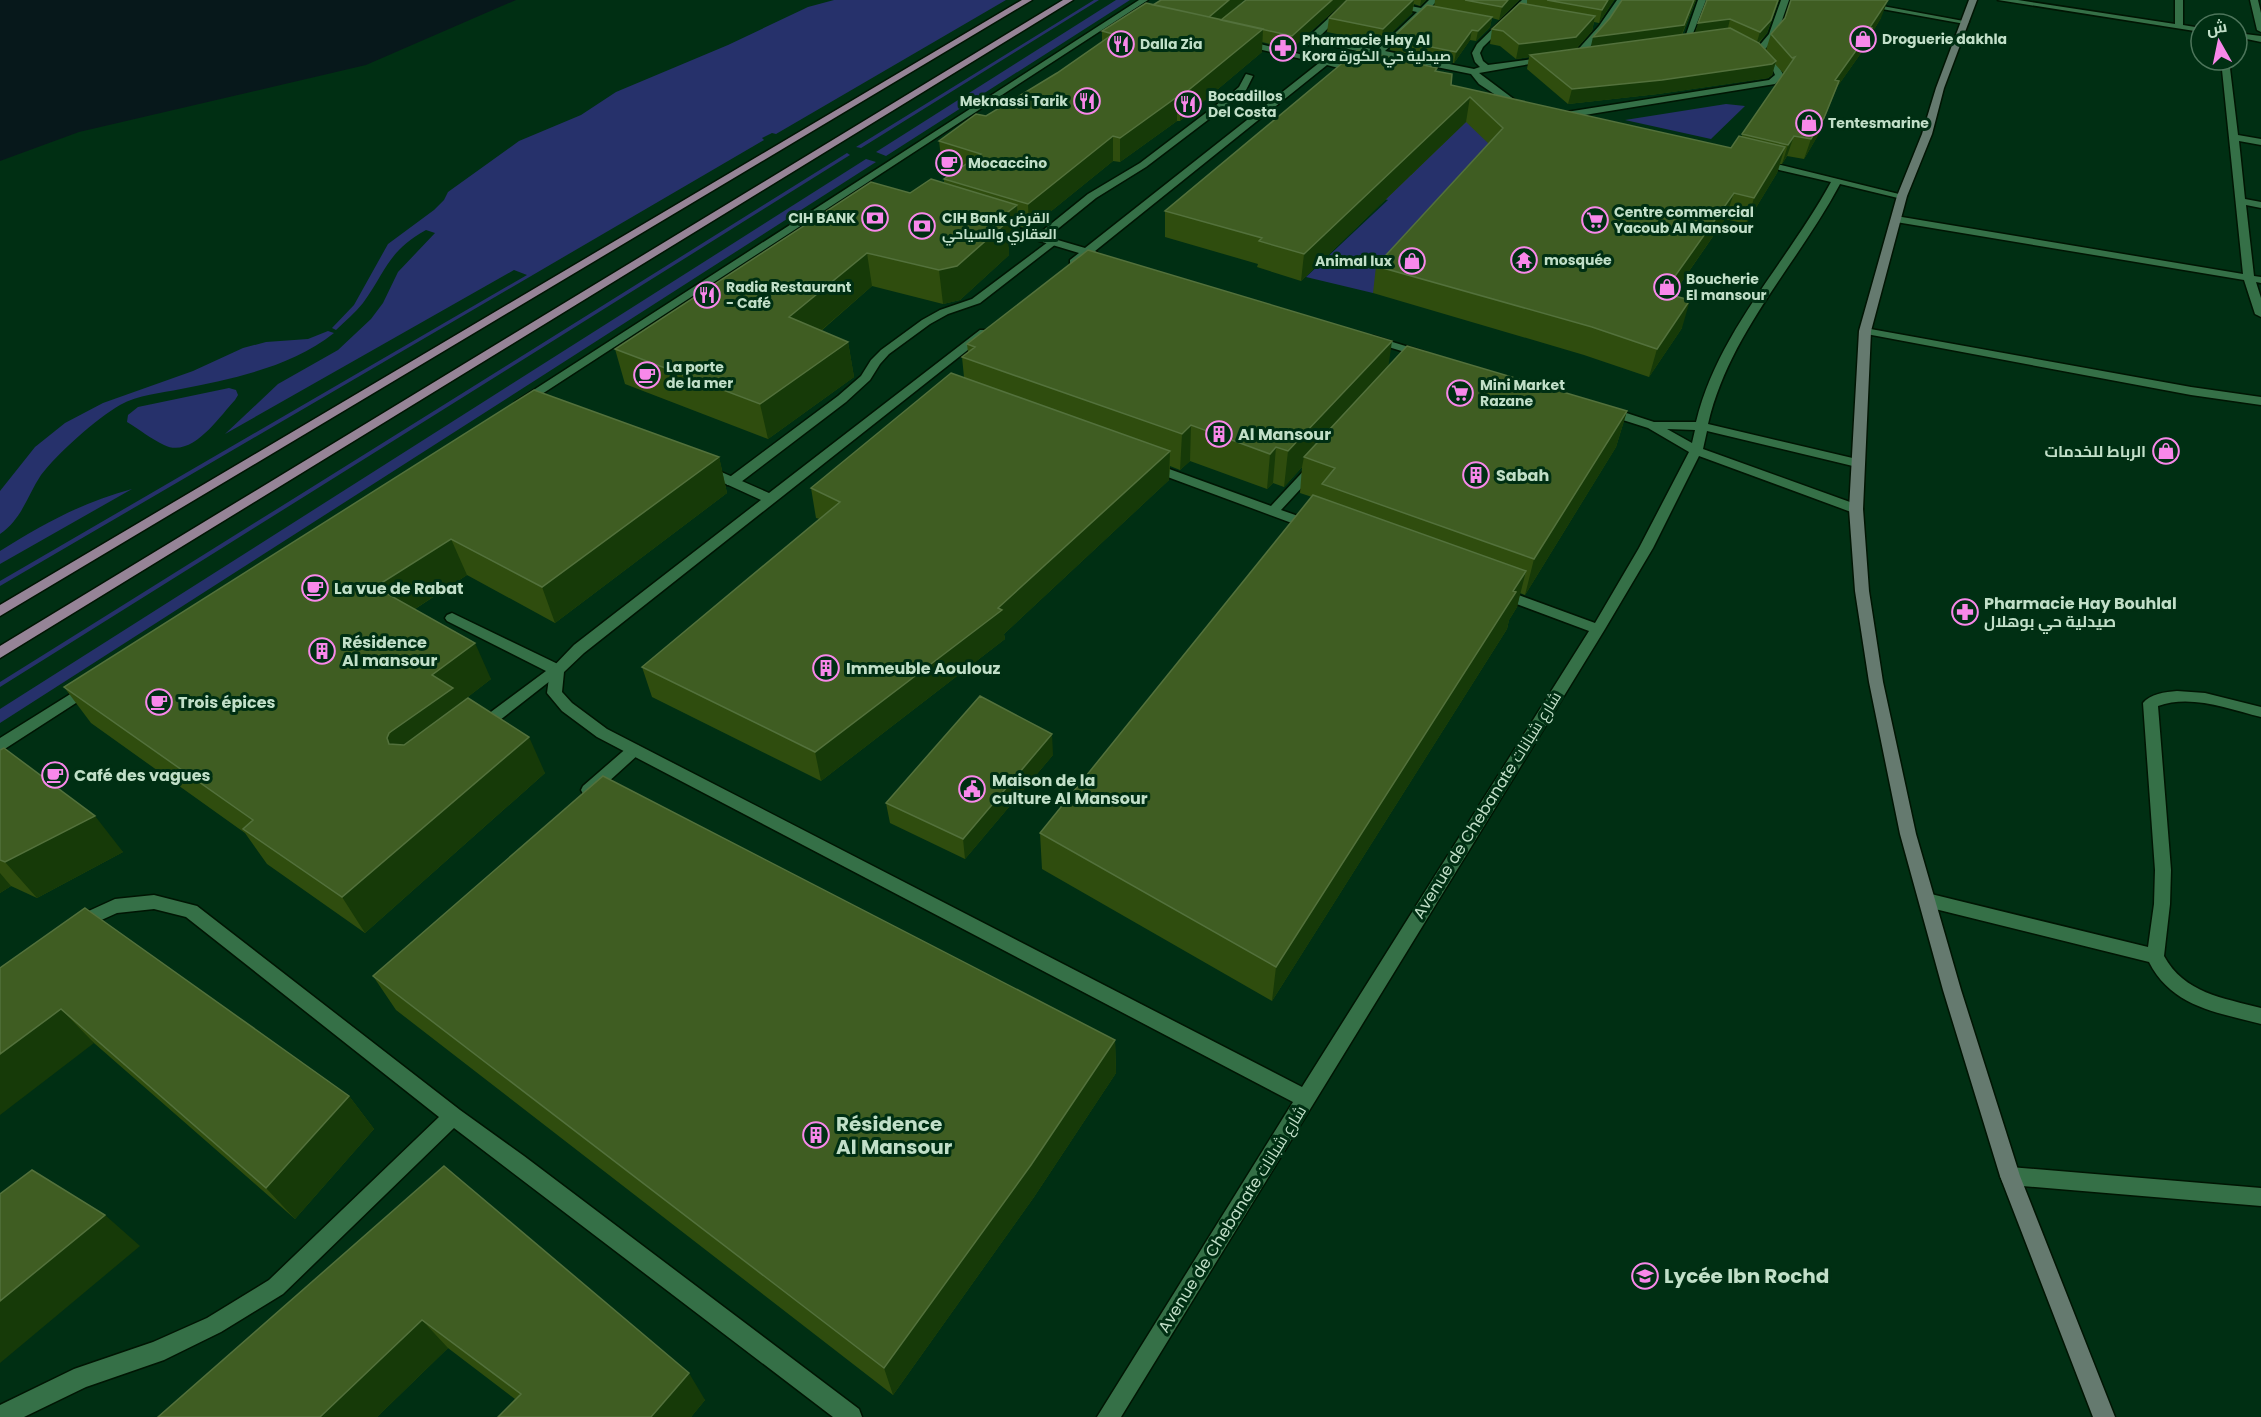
<svg xmlns="http://www.w3.org/2000/svg" width="2261" height="1417" font-family="Poppins,Cairo,sans-serif">
<style>
.green{fill:#26316b}
.water{fill:#07181b}
.lines{fill:none;stroke-linecap:round;stroke-linejoin:round}
.lane-casing{stroke:#001503;stroke-width:3}
.street-casing{stroke:#001503;stroke-width:3}
.secondary-casing{stroke:#001503;stroke-width:3}
.primary-casing{stroke:#001503;stroke-width:3}
.lane{fill:#357047;fill-rule:evenodd}
.street{fill:#357047;fill-rule:evenodd}
.secondary{fill:#657a6f;fill-rule:evenodd}
.primary{fill:#968497;fill-rule:evenodd}
.wall{fill:#2f4d0e}
.shaded-wall{fill:#163a08}
.building{fill:#3f5d22;stroke:#53713c;stroke-width:1.5}
.labels{text-anchor:middle;dominant-baseline:central;stroke-width:6;stroke-linejoin:round;paint-order:stroke}
.far-poi-label{font-size:14px;font-weight:bold;fill:#c1dfc8;stroke:#002f13;text-anchor:start}
.poi-label{font-size:16px;font-weight:bold;fill:#c1dfc8;stroke:#002f13;text-anchor:start}
.street-label{font-size:16px;fill:#c1dfc8;stroke:#002f13}
.near-poi-label{font-size:20px;font-weight:bold;fill:#c1dfc8;stroke:#002f13;text-anchor:start}
</style>
<rect width="100%" height="100%" fill="#002f13"/>
<path class="green" d="M834 0H1006L776 134 772 133 762 138 764 140 0 586V581L527 275 514 270 225 434 278 384 338 350 371 319 383 303 398 272 435 233 426 230C387 252 387 270 363 303 355 313 345 321 336 330L332 328 354 305 388 244 434 210 444 200 448 192 519 141 581 115 616 92 728 45 808 7Z
M1094 0H1099L861 148 856 147Z
M1116 0H1130L886 156 876 152Z
M1726 104 1745 106 1711 139 1625 120Z
M1466 114 1527 126 1373 293 1306 277 1388 200 1333 187 1336 154 1411 175Z
M847 153 850 155 0 687V682Z
M866 159 876 162 0 723V709Z
M328 331 334 333C291 367 235 378 181 389 161 393 138 395 120 405 97 418 57 454 41 475 27 496 22 519 0 534V491L35 447 65 423 103 403 193 371 243 348 266 342 308 339Z
M229 388 236 390 238 395 235 400C219 417 192 459 164 445 151 439 139 429 127 422L128 415 138 407Z
M132 489 0 564V551C43 524 83 502 132 489Z"/>
<path class="water" d="M0 0H516L366 65 79 132 0 161Z"/>
<g class="lines">
<g class="lane-casing">
<path id="lane" d="M1246 74 1253 76 1246 90 1238 97 1146 167 1096 198 1044 240H1036V236L1088 194 1140 163 1232 93 1239 87Z
M1052 239 1057 242 1056 244 980 303 948 314 930 324 889 354 880 364 870 380 846 402 737 485H727L726 482 727 479 838 396 861 376 871 360 881 350 922 320 940 310 972 299Z
M452 613 562 666 564 670 486 731H476L473 727 476 723 546 671 447 621 445 618 447 615Z
M634 744 639 746 642 750 639 754 595 794H583L581 790 583 786 629 746Z"/>
</g>
<g class="street-casing">
<path id="street" d="M1139 0H1148L525 405H517L515 402Z
M1348 0H1357L1318 38 1377 50 1417 12 1361 0H1378L1421 8 1429 0H1438L1429 9 1445 12V16L1425 13 1385 51 1474 69 1480 67 1475 62 1472 53 1477 44 1522 0H1531L1483 47 1480 53 1483 61 1488 65 1548 57 1552 60 1479 73 1523 106 1525 108 1520 111 1479 84 1471 74 1313 42 1310 45H1304V41Z
M1617 0H1625L1605 30 1580 58H1574V54L1599 26Z
M1698 0H1706L1690 41 1683 43Z
M1781 0H1789L1777 35 1762 53 1778 65 1784 76 1775 84 1560 119 1555 116 1560 113 1769 80 1775 75 1772 68 1753 53 1769 34Z
M1832 0H1850L1969 22 1965 24Z
M1998 0H2018L2175 24V0H2183V25L2201 28V32Z
M2250 0H2258L2261 13V32L2257 30Z
M2237 33 2261 36V42L2237 37Z
M1244 40 1362 70 1358 73 1327 65 1095 251 1099 254 1098 256H1088L1078 264H1070V260L1079 253 996 228 995 226 1000 223 1085 248 1319 63 1241 45V41Z
M2221 60H2229L2238 135 2261 139V145L2239 141 2245 199 2261 202V208L2246 205 2254 276 2261 277V283L2256 282 2261 298V317L2255 314 2244 280 1896 222 1891 219 1896 216 2243 274Z
M1761 160 1907 196 1902 199 1840 184C1797 265 1729 333 1708 424L1861 460 1863 463 1857 467 1707 431 1703 449 1861 506 1863 509 1861 512H1851L1699 456 1653 548 1605 629 1121 1417H1097L1293 1102 597 737 562 711 547 693 550 670 574 645 761 500 702 473 700 470 702 467H710L769 493 980 330H988V334L584 653 564 672 562 692 572 703 607 729 1302 1087 1589 631 1495 596 1493 593 1500 588 1505 590 1595 623 1639 548 1689 452 1648 428 1604 414 1602 411 1608 407 1654 422H1696C1718 331 1787 263 1831 182L1758 165V161ZM1667 429 1695 430 1692 443Z
M1865 328 2191 387 2261 397V405L2191 395 1861 333V329Z
M1373 336 1425 352 1427 354 1421 357 1369 341 1367 339Z
M1150 462 1271 506 1310 464H1318L1320 467 1318 470 1281 510 1318 523 1320 526 1313 530 1308 529 1146 469 1144 466Z
M88 683 93 684 95 688 93 692 0 752V738Z
M2177 691 2205 693 2261 707V717C2228 709 2191 694 2158 706L2171 870 2170 904 2164 956C2184 993 2223 998 2261 1008V1024C2216 1012 2172 1007 2149 962L1927 907 1921 905 1919 900 1921 895 1927 893 2148 947 2154 904 2155 870 2143 703C2150 694 2165 692 2177 691Z
M154 895 197 906 460 1110 524 1156 859 1409 862 1417H833L454 1128 283 1294 221 1332 164 1360 86 1387 24 1417H0V1405L74 1369 153 1342 207 1318 269 1280 439 1117 186 917 154 909 117 913 77 931 71 929 68 924 71 919 115 899Z
M2010 1167 2261 1188V1206L2010 1185 2003 1183 2000 1176 2003 1169Z"/>
</g>
<g class="secondary-casing">
<path id="secondary" d="M1969 0H1977L1944 88 1932 134 1907 196 1871 331 1863 509 1869 591 1883 682 1916 834 1961 990 2020 1176 2115 1417H2093L2000 1176 1943 990 1900 834 1869 682 1855 591 1849 509 1859 331 1897 196 1922 134 1936 88Z"/>
</g>
<g class="primary-casing">
<path id="primary" d="M1022 0H1032L0 616V605Z
M1063 0H1073L0 658V646Z"/>
</g>
<use href="#lane" class="lane"/>
<use href="#street" class="street"/>
<use href="#secondary" class="secondary"/>
<use href="#primary" class="primary"/>
</g>
<path class="wall" d="M1244 0 1221 20 1246 0H1346L1291 49 1262 42V52L1180 121H1177L1120 162 1113 161 1029 229 1018 226 1019 238 1009 246V255L960 300 943 304 872 286 821 331 848 342 854 377 768 439 625 384 615 349 910 193 944 183V179L957 170 942 165 939 141 986 116 1057 73 1102 42V31L1153 5Z
M1347 0H1426L1420 6 1414 4 1412 13 1381 43 1327 32 1329 18Z
M1435 0H1519L1499 20 1492 18 1490 27 1476 41 1470 40 1454 63 1390 50 1391 39 1434 7Z
M1527 0H1614L1599 23 1594 22 1592 31 1576 49 1591 47 1622 0H1696L1682 35 1695 33 1707 0H1779L1767 33 1759 43 1766 50 1771 34 1881 18 1870 36 1866 46 1837 87 1817 137 1804 159 1787 156 1782 164H1780L1777 173 1746 224 1725 219 1672 296 1682 328 1649 377 1584 355 1373 293 1376 266 1489 144 1466 122 1301 281 1257 267 1258 264 1165 237V211L1437 71 1451 85 1731 148 1742 137V134L1784 74 1775 64 1772 75 1768 78 1658 94 1568 104 1527 69 1529 57 1516 59 1500 46 1490 44 1492 29 1527 4Z
M967 344 1388 366 1627 411 1616 447 1525 595 1520 593 1517 607 1509 620 1507 629 1272 1001 1042 869 1040 833 1312 497 1300 493 1302 467 1284 487 1273 483 1267 489 1190 461 1180 470 1170 466 1169 480 1004 634 1005 639 821 781 652 697 642 667 820 519 816 518 811 488 964 377 962 357 968 352Z
M534 390 719 457 727 493 555 623 467 575 415 609 491 679 460 703 545 773 365 933 267 864 245 833 91 723 64 687Z
M0 750 123 852 37 898 11 886 0 893Z
M1053 755 965 859 890 823 886 803Z
M0 968 349 1096 374 1129 295 1219 94 1043Z
M373 976 1115 1040 1116 1073 1034 1197 893 1395 396 1010Z
M444 1166 705 1400 691 1417H498L515 1399 448 1348 377 1417H158Z"/>
<path class="shaded-wall" d="M1229 0H1244L1207 31 1208 18Z
M1332 0H1346L1291 49 1292 36Z
M1413 0H1414L1412 13 1381 43 1383 29Z
M1421 0H1426L1420 6Z
M1508 0H1519L1499 20 1502 7Z
M1608 0H1614L1599 23 1602 10Z
M1694 0H1696L1680 38 1590 50 1593 37Z
M1778 0 1767 33 1756 45 1760 32Z
M1888 0 1881 18 1870 36 1866 46 1837 87 1817 137 1804 159 1811 139 1835 80Z
M1595 16 1592 31 1573 52 1530 55 1529 57 1516 59 1519 44Z
M1492 17 1490 27 1476 41 1478 31Z
M1730 19 1727 32 1694 36 1698 23Z
M1263 29 1262 52 1180 121V97Z
M1472 30 1470 40 1454 63 1456 52Z
M1776 61 1772 75 1768 78 1658 94 1568 104 1572 89Z
M1177 97V121L1120 162V138Z
M1470 97 1466 122 1301 281 1304 254Z
M1113 136V161L1029 229 1028 204Z
M1794 136 1787 156 1782 164 1788 145Z
M1785 147 1777 173 1746 224 1754 198Z
M1734 193 1725 219 1655 320 1663 293Z
M1017 205 1019 238 1009 246V255L960 300 943 304 939 270Z
M867 253 872 286 796 352 789 317Z
M1690 300 1682 328 1649 377 1657 349Z
M1392 341 1387 376 1304 457 1302 467 1284 487 1288 451Z
M848 342 854 377 768 439 760 404Z
M1627 411 1616 447 1525 595 1534 559Z
M1191 425 1190 461 1180 470 1182 434Z
M1276 447 1273 483 1267 489 1270 454Z
M1170 451 1169 480 1004 634 1005 639 821 781 815 752 998 608Z
M719 457 727 493 555 623 542 587Z
M451 539 467 575 393 623 375 587Z
M1526 571 1517 607 1509 620 1507 629 1272 1001 1276 967Z
M475 643 491 679 460 703 409 769 389 744 387 738 432 675Z
M1052 734 1053 755 965 859 963 839Z
M529 737 545 773 365 933 342 897Z
M95 816 123 852 37 898 5 862Z
M0 873 11 886 0 893Z
M61 1009 94 1043 0 1115V1054Z
M1115 1040 1116 1073 1034 1197 893 1395 884 1368Z
M349 1096 374 1129 295 1219 266 1188Z
M105 1215 140 1246 0 1363V1301Z
M422 1320 448 1348 377 1417H320Z
M689 1373 705 1400 691 1417H651Z"/>
<path class="building" d="M1161 0H1229L1209 17 1153 5Z
M1246 0H1332L1292 36 1221 20Z
M1347 0H1413L1383 29 1329 18Z
M1465 0H1508L1502 7Z
M1547 0H1608L1602 10Z
M1622 0H1694L1684 25 1593 37 1610 18Z
M1707 0H1778L1771 20 1760 32 1730 19 1698 23Z
M1791 0H1888L1870 27 1872 28 1835 80 1839 81 1824 118 1811 139 1794 136 1788 145 1742 134 1795 57 1792 58 1771 34 1785 18Z
M1146 3 1263 29 1180 97H1177L1120 138 1113 136 1028 204 944 179 981 154 939 141 976 114 986 116 1057 73 1113 34 1102 31Z
M1520 3 1595 16 1576 37 1519 44 1503 31 1492 29Z
M1427 5 1492 17 1478 31 1472 30 1456 52 1391 39Z
M1730 28 1759 43 1776 61 1772 64 1759 66 1662 80 1572 89 1530 55Z
M1358 50 1437 68 1435 71 1452 74 1451 85 1731 148 1739 136 1785 147 1754 198 1734 193 1663 293 1690 300 1657 349 1592 327 1376 266 1503 128 1470 97 1304 254 1259 241 1262 238 1165 211Z
M931 179 1017 205 999 219 1007 222 957 266 939 270 867 253 789 317 848 342 760 404 615 349 871 182 910 193Z
M1088 250 1392 341 1288 451 1276 447 1270 454 1191 425 1182 434 962 357 975 347 967 344Z
M1407 346 1627 411 1534 559 1322 484 1335 468 1304 457Z
M951 373 1170 451 998 608 1002 610 815 752 642 667 840 502 811 488Z
M534 390 719 457 542 587 451 539 375 587 475 643 432 675 453 688 389 733 387 738 389 744 404 745 468 698 529 737 342 897 243 829 253 820 64 687Z
M1313 495 1526 571 1513 591 1516 592 1276 967 1040 833Z
M980 696 1052 734 963 839 886 803Z
M4 748 95 816 5 862 0 860V750Z
M603 776 1115 1040 1031 1165 884 1368 373 976Z
M85 908 349 1096 266 1188 61 1009 0 1054V968Z
M444 1166 689 1373 651 1417H498L521 1394 422 1320 320 1417H158Z
M32 1170 105 1215 0 1301V1194Z"/>
<defs>
<g id="shop-ring" transform="scale(1.35)"><circle r="9.5" fill="#002f13" stroke="#f888ea" stroke-width="1.5"/><path d="M-5-2.5h2.3a2.7 3.5 0 0 1 5.4 0H5L5.5 6h-11ZM-1.5-2.5h3a1.5 2.3 0 0 0-3 0Z" fill="#f888ea"/></g>
<g id="restaurant-ring" transform="scale(1.35)"><circle r="9.5" fill="#002f13" stroke="#f888ea" stroke-width="1.5"/><path d="M-5-6h1v4h1v-4h1v4h1v-4h1v5L-1.5 .5V6h-2V.5L-5-1ZM5-6V6H3V1.5H1.5Q1.5-4 5-6Z" fill="#f888ea"/></g>
<g id="pharmacy-ring" transform="scale(1.35)"><circle r="9.5" fill="#002f13" stroke="#f888ea" stroke-width="1.5"/><path d="M-2-6h4v4h4v4h-4v4h-4v-4h-4v-4h4Z" fill="#f888ea"/></g>
<g id="cafe-ring" transform="scale(1.35)"><circle r="9.5" fill="#002f13" stroke="#f888ea" stroke-width="1.5"/><path d="M-5.5-4.5H6V0H3Q3 3.5 0 3.5H-2.5Q-5.5 3.5-5.5 0ZM3-3.2v2h1.7v-2ZM-6 4.5H4V6H-6Z" fill="#f888ea"/></g>
<g id="bank-ring" transform="scale(1.35)"><circle r="9.5" fill="#002f13" stroke="#f888ea" stroke-width="1.5"/><path d="M-6-4H6V4H-6ZM0-2.3a2.3 2.3 0 1 0 0 4.6a2.3 2.3 0 1 0 0-4.6Z" fill="#f888ea"/></g>
<g id="supermarket-ring" transform="scale(1.35)"><circle r="9.5" fill="#002f13" stroke="#f888ea" stroke-width="1.5"/><path d="M-6-5.5h2.5l.6 2H6L4.5 2H-2.5L-4.4-4H-6ZM-1.5 3.2a1.3 1.3 0 1 0 .1 0ZM3 3.2a1.3 1.3 0 1 0 .1 0Z" fill="#f888ea"/></g>
<g id="temple-ring" transform="scale(1.35)"><circle r="9.5" fill="#002f13" stroke="#f888ea" stroke-width="1.5"/><path d="M0-6L5-2H3V0L6.5 2.5H4V6H1.5V3h-3V6H-4V2.5H-6.5L-3 0V-2H-5Z" fill="#f888ea"/></g>
<g id="building-ring" transform="scale(1.35)"><circle r="9.5" fill="#002f13" stroke="#f888ea" stroke-width="1.5"/><path d="M-4-6H4V6H1V3H-1V6H-4ZM-2.5-4.3h1.7v1.8h-1.7ZM.8-4.3h1.7v1.8H.8ZM-2.5-1h1.7V.8h-1.7ZM.8-1h1.7V.8H.8Z" fill="#f888ea"/></g>
<g id="civic-ring" transform="scale(1.35)"><circle r="9.5" fill="#002f13" stroke="#f888ea" stroke-width="1.5"/><path d="M-.6-6.5H3V-4.5H.6V-3L4-1V1h2V6H-6V1h2V-1L-.6-3ZM-1.2 2.5V6h2.4V2.5Z" fill="#f888ea"/></g>
<g id="school-ring" transform="scale(1.35)"><circle r="9.5" fill="#002f13" stroke="#f888ea" stroke-width="1.5"/><path d="M0-5L7-2L0 1L-7-2ZM-4 1L0 2.5L4 1V4Q0 6-4 4Z" fill="#f888ea"/></g>
</defs>
<g fill-rule="evenodd">
<use href="#shop-ring" x="1863" y="39"/>
<use href="#restaurant-ring" x="1121" y="44"/>
<use href="#pharmacy-ring" x="1283" y="48"/>
<use href="#restaurant-ring" x="1087" y="101"/>
<use href="#restaurant-ring" x="1188" y="104"/>
<use href="#shop-ring" x="1809" y="123"/>
<use href="#cafe-ring" x="949" y="163"/>
<use href="#bank-ring" x="875" y="218"/>
<use href="#supermarket-ring" x="1595" y="220"/>
<use href="#bank-ring" x="922" y="226"/>
<use href="#temple-ring" x="1524" y="260"/>
<use href="#shop-ring" x="1412" y="261"/>
<use href="#shop-ring" x="1667" y="287"/>
<use href="#restaurant-ring" x="707" y="295"/>
<use href="#cafe-ring" x="647" y="375"/>
<use href="#supermarket-ring" x="1460" y="393"/>
<use href="#building-ring" x="1219" y="434"/>
<use href="#shop-ring" x="2166" y="451"/>
<use href="#building-ring" x="1476" y="475"/>
<use href="#cafe-ring" x="315" y="588"/>
<use href="#pharmacy-ring" x="1965" y="612"/>
<use href="#building-ring" x="322" y="651"/>
<use href="#building-ring" x="826" y="668"/>
<use href="#cafe-ring" x="159" y="702"/>
<use href="#cafe-ring" x="55" y="775"/>
<use href="#civic-ring" x="972" y="789"/>
<use href="#building-ring" x="816" y="1135"/>
<use href="#school-ring" x="1645" y="1276"/>
</g>
<g class="labels">
<g class="far-poi-label">
<text x="1882" y="39">Droguerie dakhla</text>
<text x="1302" y="40">Pharmacie Hay Al<tspan x="1302" dy="16">Kora صيدلية حي الكورة</tspan></text>
<text x="1140" y="44">Dalla Zia</text>
<text x="1208" y="96">Bocadillos<tspan x="1208" dy="16">Del Costa</tspan></text>
<text x="1068" y="101" text-anchor="end">Meknassi Tarik</text>
<text x="1828" y="123">Tentesmarine</text>
<text x="968" y="163">Mocaccino</text>
<text x="1614" y="212">Centre commercial<tspan x="1614" dy="16">Yacoub Al Mansour</tspan></text>
<text x="856" y="218" text-anchor="end">CIH BANK</text>
<text x="942" y="218">CIH Bank القرض<tspan x="942" dy="16">العقاري والسياحي</tspan></text>
<text x="1544" y="260">mosquée</text>
<text x="1392" y="261" text-anchor="end">Animal lux</text>
<text x="1686" y="279">Boucherie<tspan x="1686" dy="16">El mansour</tspan></text>
<text x="726" y="287">Radia Restaurant<tspan x="726" dy="16">- Café</tspan></text>
<text x="666" y="367">La porte<tspan x="666" dy="16">de la mer</tspan></text>
<text x="1480" y="385">Mini Market<tspan x="1480" dy="16">Razane</tspan></text>
</g>
<g class="poi-label">
<text x="1238" y="434">Al Mansour</text>
<text x="2146" y="451" text-anchor="end">الرباط للخدمات</text>
<text x="1496" y="475">Sabah</text>
<text x="334" y="588">La vue de Rabat</text>
<text x="1984" y="603">Pharmacie Hay Bouhlal<tspan x="1984" dy="18">صيدلية حي بوهلال</tspan></text>
<text x="342" y="642">Résidence<tspan x="342" dy="18">Al mansour</tspan></text>
<text x="846" y="668">Immeuble Aoulouz</text>
<text x="178" y="702">Trois épices</text>
<text x="74" y="775">Café des vagues</text>
<text x="992" y="780">Maison de la<tspan x="992" dy="18">culture Al Mansour</tspan></text>
</g>
<g class="street-label">
<text transform="translate(1487 805) rotate(-58)">Avenue de Chebanate شارع شبانات</text>
<text transform="translate(1232 1219) rotate(-58)">Avenue de Chebanate شارع شبانات</text>
</g>
<g class="near-poi-label">
<text x="836" y="1124">Résidence<tspan x="836" dy="23">Al Mansour</tspan></text>
<text x="1664" y="1276">Lycée Ibn Rochd</text>
</g>
</g>
<g transform="translate(2219 42) rotate(351)"><circle r="28" fill="#002f13" stroke="#4d755b" stroke-width="1.5"/>
<path d="M0-4.5L10 22L0 15L-10 22Z" fill="#f888ea"/>
<text y="-9" font-size="16" font-weight="bold" text-anchor="middle" fill="#c1dfc8">ش</text>
</g>
</svg>
